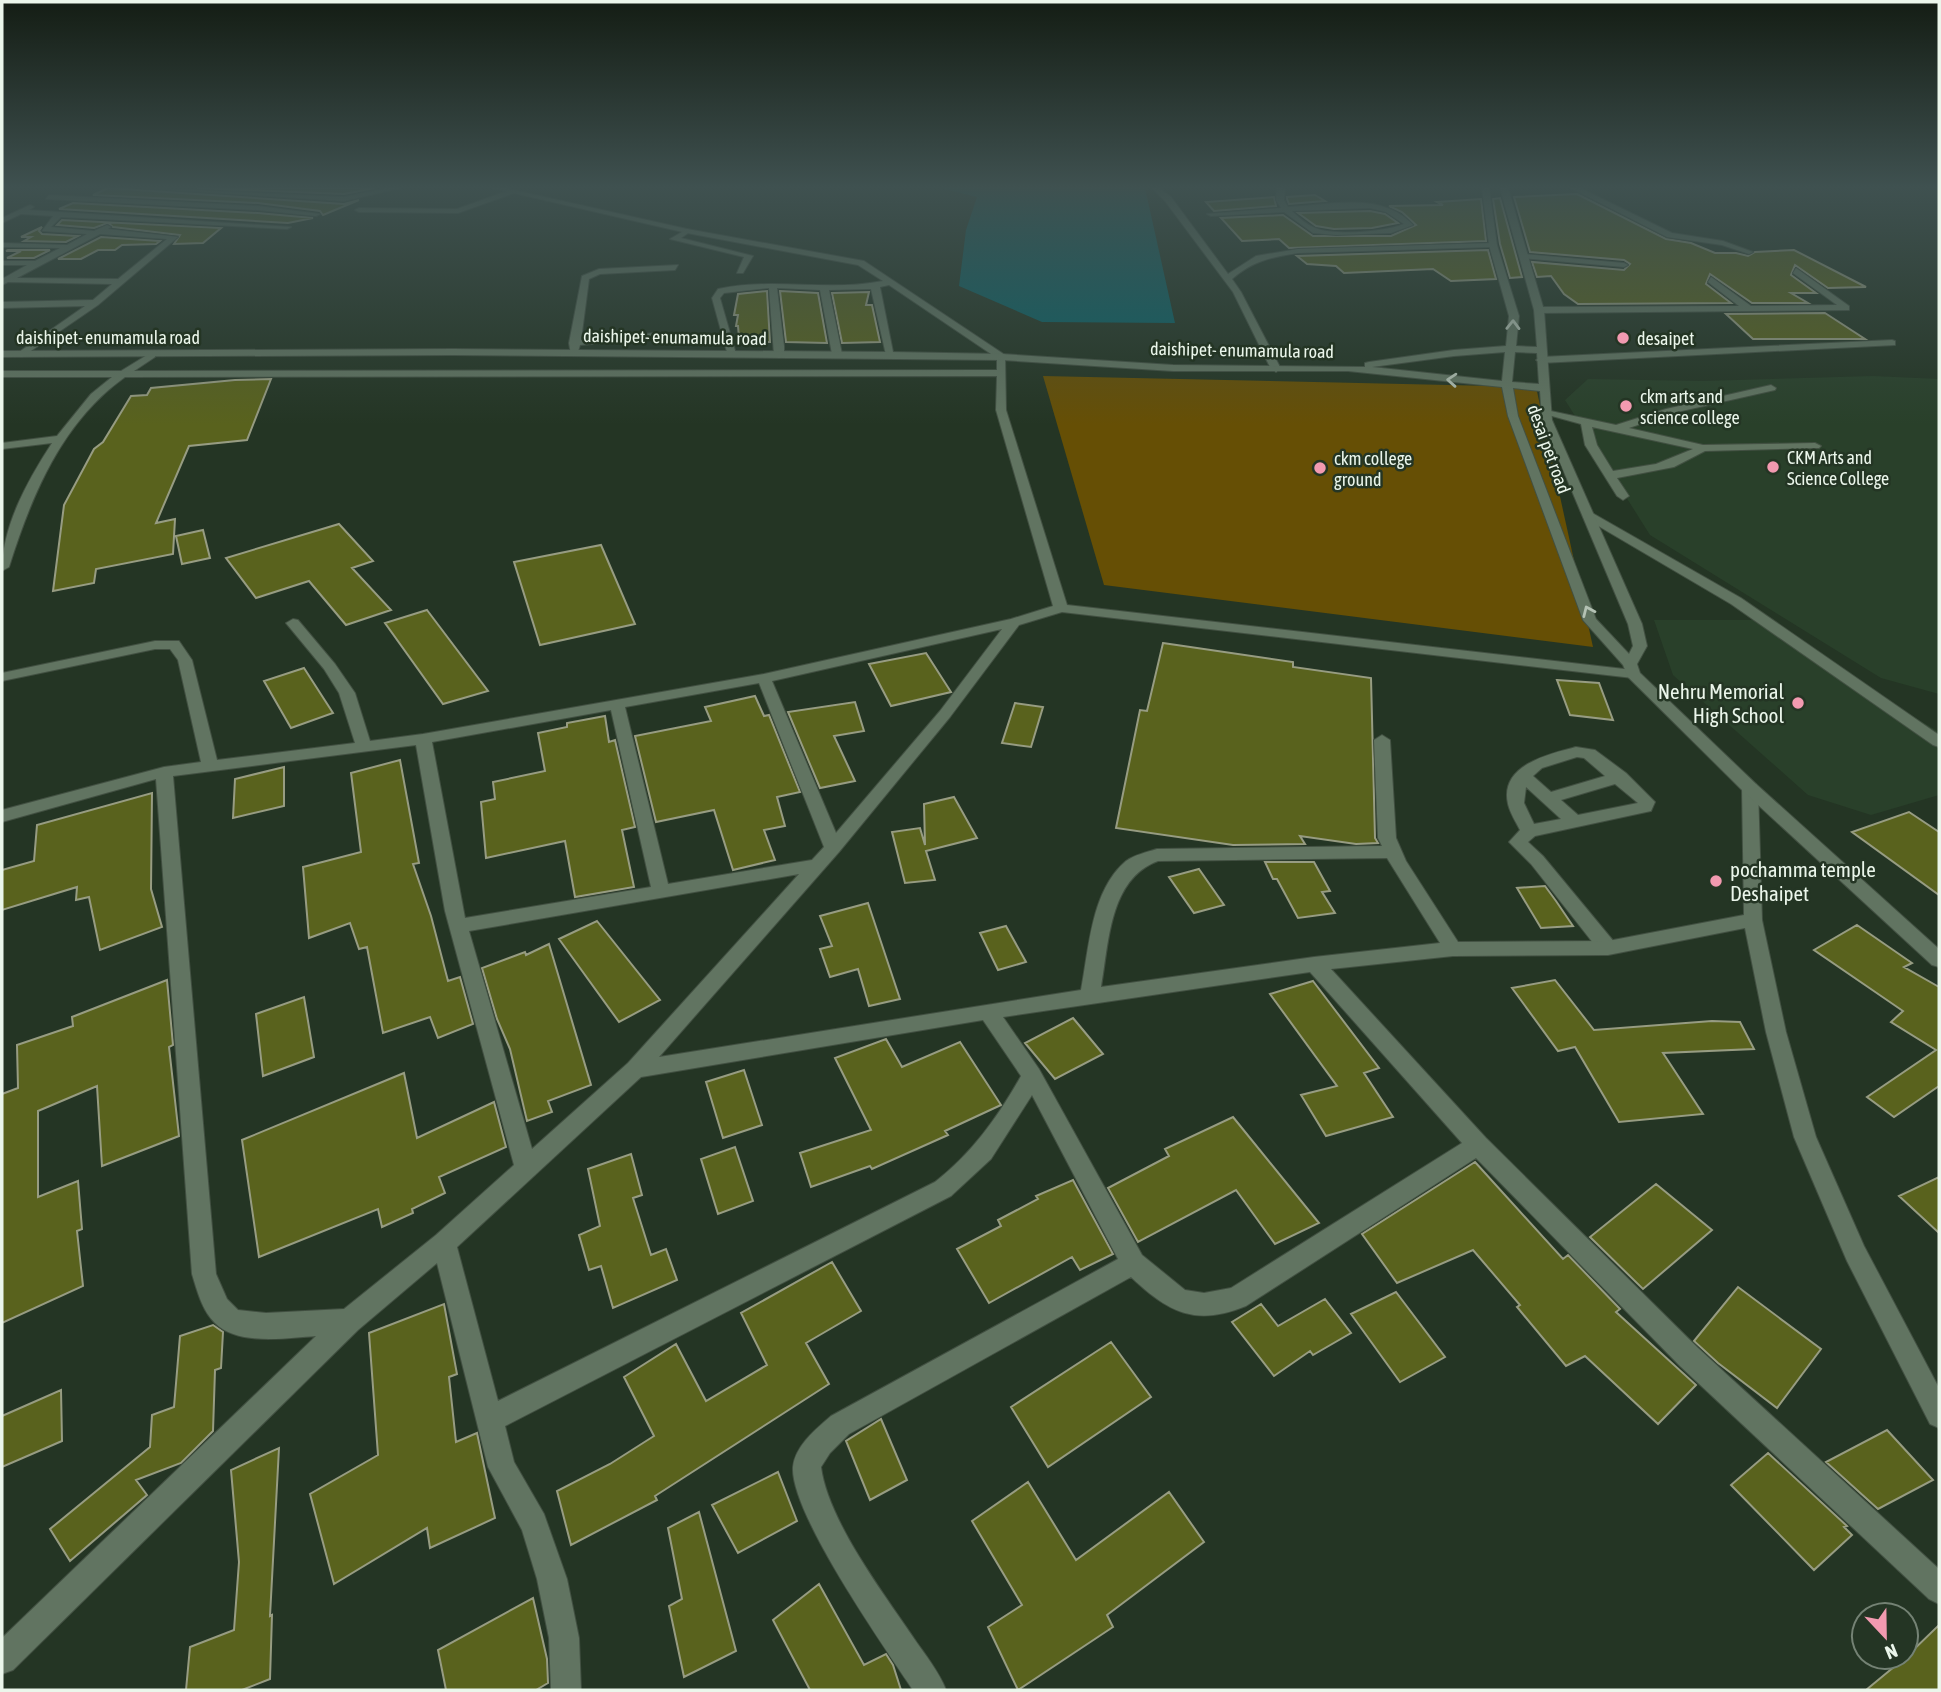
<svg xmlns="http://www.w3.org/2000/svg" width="1941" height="1692" font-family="'Asap Condensed',sans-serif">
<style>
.built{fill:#29402a}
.green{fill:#664f05}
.water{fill:#096166}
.building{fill:#59621d;stroke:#979c82;stroke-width:2}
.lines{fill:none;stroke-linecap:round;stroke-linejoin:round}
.service-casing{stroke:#425042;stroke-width:2}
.minor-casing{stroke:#425042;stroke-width:2}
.tertiary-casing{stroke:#425042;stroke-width:2}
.service{fill:#617461;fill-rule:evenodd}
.minor{fill:#617461;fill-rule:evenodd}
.tertiary{fill:#617461;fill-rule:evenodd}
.oneway{stroke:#b4c2b4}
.poi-dot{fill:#f29ab0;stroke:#243524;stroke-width:2.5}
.labels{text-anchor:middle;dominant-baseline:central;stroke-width:5;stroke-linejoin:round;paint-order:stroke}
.far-street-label{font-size:18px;fill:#ebf6eb;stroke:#243524}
.far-poi-label{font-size:18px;fill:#ebf6eb;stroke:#243524;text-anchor:start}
.poi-label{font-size:21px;fill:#ebf6eb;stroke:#243524;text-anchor:end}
</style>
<rect width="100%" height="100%" fill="#243524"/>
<path class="built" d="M1873 376 1939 379V694L1881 678 1650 535 1565 400 1588 379 1702 381Z
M1654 620H1754L1939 732V795L1871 815 1808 795 1673 675Z"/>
<path class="green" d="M1043 376 1536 387 1593 647 1104 585Z"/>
<path class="water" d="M940 188H1145L1175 323 1042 322 959 286 966 230 977 197Z"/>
<path class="building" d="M108 188 344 204 359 200 323 215 320 211 258 203 93 195Z
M197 188H375L344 194Z
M1577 194 1666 239 1691 243 1715 253H1736L1748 256 1755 252 1794 250 1866 287 1828 288 1795 265 1791 275 1816 293H1791L1808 303H1752L1710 274 1706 284 1731 303 1578 304 1564 294 1551 276 1537 277 1532 262 1624 270 1630 264 1624 260 1530 252 1514 197Z
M1315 195 1325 201 1289 204 1287 199V197Z
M1274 197 1276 206 1214 211 1206 202Z
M1500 198 1522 277 1510 278 1500 244 1493 199Z
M1481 199 1486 241 1289 248 1279 239 1242 241 1221 218 1283 215 1313 236H1391L1416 225 1402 212 1389 206 1443 205 1437 202Z
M73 203 258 213 313 218 288 223 59 209Z
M1370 211 1385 214 1398 223 1372 228 1334 229 1316 226 1298 213Z
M62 220 221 228 203 243 174 244 180 235 113 227 108 223 94 228 57 225Z
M42 227 39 231 42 234 78 236 66 242 24 241 31 237H21Z
M101 237 160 241 156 244 122 245 115 250H98L81 259H58Z
M8 250H50L34 258H7L21 251H6Z
M1488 250 1496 279 1451 281 1433 269 1344 273 1336 266 1307 264 1297 256Z
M767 291 770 342H748L749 338H739L738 326H736L738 315H734L738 294Z
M780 291 818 293 827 343 786 342Z
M869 292 866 305H872L880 342 842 343 832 293Z
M1825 313 1865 339H1753L1726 314Z
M271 379 247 440 189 446 156 523 175 519 173 554 96 569 94 583 53 591 64 505 94 449 103 442 131 396 147 395 151 388 235 380Z
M339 524 373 561 352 568 391 610 346 625 309 581 256 598 226 558Z
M203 530 210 558 182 564 176 536Z
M601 545 635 624 540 645 514 562Z
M427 610 488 691 443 704 385 623Z
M1163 643 1293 662V667L1371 678 1375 838 1378 843 1356 844 1300 836 1305 844 1233 845 1116 828 1140 710 1147 711Z
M926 653 951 692 891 706 869 664Z
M304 668 333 713 291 728 264 681Z
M1557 680 1599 683 1613 720 1570 715Z
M755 696 764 716 769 715 800 792 777 797 785 826 764 830 775 860 733 870 714 810 656 822 635 736 711 721 705 707Z
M855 702 864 731 834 736 855 781 820 788 788 712Z
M1015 703 1043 707 1031 747 1002 743Z
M605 716 609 742 615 740 635 827 622 830 634 887 575 897 565 841 486 858 481 802 495 799 493 782 545 771 538 733 567 727V723Z
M400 760 419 863 413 864 431 916 448 981 460 977 473 1024 438 1038 430 1017 383 1033 367 947 359 949 350 923 309 938 303 867 361 852 351 773Z
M284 767V806L233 818 235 779Z
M152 793 151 889 162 927 100 950 89 897 76 900 77 887 2 910V870L34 861 37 825Z
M954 797 977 838 926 851 935 880 905 883 892 832 920 828 925 845 924 804Z
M1909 812 1939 832V895L1852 832Z
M1265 862H1314L1330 891 1322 892 1335 913 1298 918 1277 879H1273Z
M1199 869 1224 905 1194 913 1169 877Z
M1545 886 1556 901 1573 926 1541 928 1517 888Z
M868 903 900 999 869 1006 858 969 830 977 820 949 832 946 820 916Z
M597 921 660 1000 619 1022 559 939Z
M1857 925 1912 963 1904 967 1939 987V1086L1894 1117 1867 1097 1936 1050 1891 1022 1903 1011 1814 950Z
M1006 926 1026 962 998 970 980 933Z
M549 944 591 1085 548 1101 552 1112 527 1121 510 1049 497 1019 482 968 525 952 526 955Z
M167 980 173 1045 169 1047 179 1136 102 1166 97 1086 38 1111V1197L78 1181 82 1229 77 1231 83 1286 2 1323V1094L18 1088 17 1045 73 1026 72 1017Z
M1555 980 1594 1030 1712 1021 1740 1022 1754 1049 1663 1053 1703 1114 1619 1122 1575 1047 1558 1051 1512 988Z
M1313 981 1379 1068 1364 1073 1393 1117 1326 1136 1301 1095 1337 1086 1270 994Z
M304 997 314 1057 263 1076 256 1014Z
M1073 1018 1103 1054 1055 1079 1025 1043Z
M886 1039 902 1067 960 1042 1001 1105 945 1131 948 1135 872 1169 870 1166 811 1187 800 1153 871 1130 835 1058Z
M744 1070 762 1125 723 1138 706 1082Z
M404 1073 417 1138 494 1102 506 1147 439 1177 445 1193 412 1209 413 1213 382 1227 378 1209 259 1257 242 1140Z
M1233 1117 1319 1223 1275 1244 1236 1190 1138 1242 1108 1188 1169 1156 1165 1149Z
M735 1147 753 1201 718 1214 701 1159Z
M631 1154 642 1195 633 1198 651 1255 666 1249 677 1280 613 1308 601 1266 589 1270 579 1235 600 1226 588 1169Z
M1475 1162 1563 1259 1568 1255 1620 1309 1616 1312 1696 1385 1658 1424 1585 1356 1566 1366 1517 1307 1520 1305 1473 1250 1397 1283 1362 1234Z
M1939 1177V1233L1899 1196Z
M1073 1180 1113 1254 1080 1270 1072 1257 989 1303 957 1249 1001 1226 998 1220 1038 1199 1036 1196Z
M1656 1184 1712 1230 1643 1289 1590 1237Z
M832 1262 861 1311 806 1343 829 1384 655 1496 657 1500 571 1545 557 1491 610 1464 654 1436 624 1377 676 1344 706 1401 767 1365 741 1313Z
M1738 1287 1821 1349 1777 1408 1718 1363 1694 1341Z
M1396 1292 1445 1357 1400 1382 1351 1314Z
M1325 1299 1351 1333 1313 1355 1310 1351 1274 1376 1232 1322 1261 1304 1278 1326Z
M444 1304 457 1374 449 1377 456 1442 477 1433 495 1518 430 1548 427 1528 334 1584 310 1494 378 1455 369 1333Z
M213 1325 223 1332 221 1368 215 1370 213 1431 181 1463 136 1480 147 1495 70 1561 50 1529 150 1447 152 1415 174 1407 180 1336Z
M1111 1342 1151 1397 1048 1467 1011 1407Z
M61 1390 62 1441 2 1467V1416Z
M881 1419 907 1480 870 1500 846 1441Z
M1887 1430 1933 1480 1878 1509 1826 1462Z
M279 1448 270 1616 272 1615 270 1679 242 1690H186L190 1647 234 1630 239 1562 231 1470Z
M1768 1453 1847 1526 1844 1527 1852 1535 1814 1570 1731 1485Z
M778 1472 797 1521 738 1553 712 1505Z
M1028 1482 1076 1560 1169 1492 1204 1542 1107 1615 1113 1627 1018 1690 988 1627 1022 1605 972 1521Z
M699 1512 736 1651 684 1677 669 1606 682 1599 668 1528Z
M819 1584 864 1665 886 1654 893 1665 901 1690H810L773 1620Z
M533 1598 547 1659 548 1683 536 1690H446L438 1650Z
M1939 1625V1690H1866L1906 1657Z"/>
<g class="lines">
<g class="service-casing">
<path id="service" d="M510 190 517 192 458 213 359 212 355 210 359 208 457 209Z
M687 229 691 231 681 238 753 256 743 273H737L744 257 670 239Z
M678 265 675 270 600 274 589 279 581 340 655 333 660 336 655 339 580 345 577 355H571L569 343 582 276 599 269Z
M1771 385 1776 388 1775 390 1673 413 1629 428 1703 445 1815 443 1821 446 1819 448 1705 451 1674 467 1617 478 1629 496 1623 500 1617 496 1585 445 1581 424 1541 413 1546 410 1616 425 1666 409ZM1592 427 1693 449 1656 464 1613 471 1597 445Z
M1576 747 1595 750 1626 773 1655 802 1651 811 1535 836 1528 842 1543 856 1615 943 1618 948 1615 953H1601L1531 864 1509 842 1520 830C1516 822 1510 813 1508 804 1499 765 1549 754 1576 747ZM1577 757 1584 758 1605 776 1551 792 1533 776 1542 768ZM1615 784 1638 803 1578 815 1561 800ZM1526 787 1561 819 1534 824 1524 803Z"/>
</g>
<g class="minor-casing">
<path id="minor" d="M142 188 344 197 387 188H400L344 201Z
M492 188H505L687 229 864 261 1005 355 1006 410 1067 605 1633 670 1640 674 1633 678 1062 612 1019 625 950 717 839 852 659 1057 1081 990C1089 949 1091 890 1126 861 1134 855 1147 852 1157 849L1382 846 1378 838 1374 740 1382 735 1390 740 1396 838 1406 861 1458 942 1608 941 1744 915 1742 788 1744 784H1756L1758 788 1762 920 1786 1032 1816 1137 1864 1246 1939 1388V1428L1930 1424 1847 1261 1794 1137 1766 1032 1745 928 1608 955 1453 956 1331 969 1486 1138 1698 1348 1939 1569V1604L1929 1599 1680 1366 1476 1158 1246 1306C1195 1327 1168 1312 1131 1277L849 1434 830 1453 821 1467C828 1521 884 1594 915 1640 926 1656 939 1672 946 1690H913C885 1648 790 1513 793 1467 795 1446 816 1429 831 1416L1118 1259 1032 1095 991 1159 951 1196 505 1426 514 1462 544 1514 567 1579 579 1638 581 1690H551L549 1638 537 1579 522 1530 488 1467 437 1263 358 1330 13 1670 2 1674V1638L316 1336C287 1338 238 1346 215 1323 202 1311 197 1290 192 1274L156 779 2 822V810L164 767 201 762 178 660 170 649H155L2 681V673L155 641H179L192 660 217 760 355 743 339 693 324 669 286 623 293 619 298 620 335 664 355 693 370 741 423 734 764 674 1011 619 1053 606 996 410 997 376 125 377C62 422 32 494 9 567L2 571C2 526 28 480 52 443L2 449V443L57 436 91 394 112 377H2V371H121L152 352 155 353V357L134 371 997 370V358L889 285 880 287 894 357 886 355 871 289 829 290 842 354 837 357 832 354 820 290 777 288 784 346V355L779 358 774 355 769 288 724 293 720 298 736 354 728 356 712 298 718 289C774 277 828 292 883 281L858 265 687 233ZM1002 629 940 711 836 833 772 681ZM759 683 824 847 812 860 668 884 625 707ZM611 710 651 887 465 918 432 742ZM416 745 445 911 514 1165 436 1235 344 1309 266 1313 238 1310 227 1299 216 1274 173 776ZM1387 858 1440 943 1314 957 1101 987C1109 943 1109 879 1158 861ZM799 874 628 1063 532 1149 469 931ZM1310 972 1462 1143 1231 1288 1204 1293 1185 1290 1142 1255 1039 1069 1003 1017ZM983 1020 1021 1076C998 1117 972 1153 935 1182L498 1401 457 1247 641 1077Z
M1152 188H1159L1171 197 1228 274 1256 256 1298 249 1493 243 1497 245 1493 247 1298 253C1272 257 1252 261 1232 279L1241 292 1281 369 1276 372 1271 369 1233 292 1165 201Z
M1277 188H1285L1284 200 1288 207C1329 205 1382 191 1413 225L1391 233 1336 235 1313 233 1284 212 1211 216 1207 214 1281 208 1276 200ZM1370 208 1386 212 1404 224C1384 232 1334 236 1315 228 1306 224 1299 218 1292 211Z
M1571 188H1580L1672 233 1723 241 1753 252 1749 254 1722 245 1667 237Z
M49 195 258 206 320 214 316 216 258 210 46 199Z
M30 205 34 207 29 210 291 227 287 229 61 217 51 227 94 231 107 225 111 227 108 229 178 237 98 305 22 357 19 356V352L85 306 2 308V302L93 300 112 284 8 282 2 285V279L27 265H2V261H35L60 248 2 247V243L67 245 87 234 42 231 53 216 21 214 2 223V218ZM100 234 167 239 118 279 17 278Z
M1523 254 1624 263 1628 265 1624 267 1520 258Z
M1796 268 1849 306V310L1539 313 1534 310 1539 307 1739 306 1708 282 1711 277 1751 306 1837 305 1793 273Z
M1892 340 1895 341V345L1541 363 1536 360 1541 357Z
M1587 510 1741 598 1939 735V747L1933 745 1731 604 1583 517V511Z"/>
</g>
<g class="tertiary-casing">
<path id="tertiary" d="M1482 188H1489L1497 245 1519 316 1516 346 1537 347 1534 310 1500 188H1508L1544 310 1552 420 1642 624 1647 646 1637 664 1640 673 1756 784 1939 949V967L1932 965 1744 792 1628 677 1623 665 1583 620 1508 416 1502 387 1348 371H1173L1002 360 453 355 2 357V351L453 349 891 352 1002 354 1173 365 1365 367V363L1369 362 1454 350 1506 346 1509 316 1489 245ZM1505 352 1502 381 1372 367 1454 356ZM1515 352 1537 353 1539 384 1512 382ZM1513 388 1540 391 1542 420 1628 624 1633 646 1629 654 1596 619 1518 416Z"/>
</g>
<use href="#service" class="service"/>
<use href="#minor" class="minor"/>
<use href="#tertiary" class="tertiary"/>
</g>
<defs><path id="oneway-chevron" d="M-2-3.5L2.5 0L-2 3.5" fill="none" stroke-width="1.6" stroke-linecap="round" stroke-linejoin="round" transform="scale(1.75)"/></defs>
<g class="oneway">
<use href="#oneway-chevron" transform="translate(1513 325) rotate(-89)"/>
<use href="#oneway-chevron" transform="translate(1452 380) rotate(-176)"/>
<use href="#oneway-chevron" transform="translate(1588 611) rotate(-114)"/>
</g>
<linearGradient id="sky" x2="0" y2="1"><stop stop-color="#141d14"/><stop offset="0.44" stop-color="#3f5150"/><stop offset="1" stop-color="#3f5150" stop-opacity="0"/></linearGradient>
<rect width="1941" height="425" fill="url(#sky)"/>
<g class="poi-dot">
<circle cx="1623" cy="338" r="7"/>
<circle cx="1626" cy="406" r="7"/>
<circle cx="1773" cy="467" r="7"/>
<circle cx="1320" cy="468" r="7"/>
<circle cx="1798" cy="703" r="7"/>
<circle cx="1716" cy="881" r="7"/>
</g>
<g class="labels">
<g class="far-street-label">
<text x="108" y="337">daishipet- enumamula road</text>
<text transform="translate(675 337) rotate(1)">daishipet- enumamula road</text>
<text transform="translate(1242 350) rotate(1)">daishipet- enumamula road</text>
<text transform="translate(1549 449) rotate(70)">desai pet road</text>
</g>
<g class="far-poi-label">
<text x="1637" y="338">desaipet</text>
<text x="1640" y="396">ckm arts and<tspan x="1640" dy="21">science college</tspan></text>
<text x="1787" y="457">CKM Arts and<tspan x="1787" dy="21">Science College</tspan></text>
<text x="1334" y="458">ckm college<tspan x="1334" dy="21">ground</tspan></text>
</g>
<g class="poi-label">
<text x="1784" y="691">Nehru Memorial<tspan x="1784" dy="24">High School</tspan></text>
<text x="1730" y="869" text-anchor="start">pochamma temple<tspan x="1730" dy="24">Deshaipet</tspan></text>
</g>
</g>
<rect width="1941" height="1692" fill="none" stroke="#ebf6eb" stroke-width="7"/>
<g transform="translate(1885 1636) rotate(158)"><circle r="33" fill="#243524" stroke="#748274" stroke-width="2"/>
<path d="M0-5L12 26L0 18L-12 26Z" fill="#f29ab0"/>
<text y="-10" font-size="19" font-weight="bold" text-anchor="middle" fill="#ebf6eb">N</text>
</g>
</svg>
